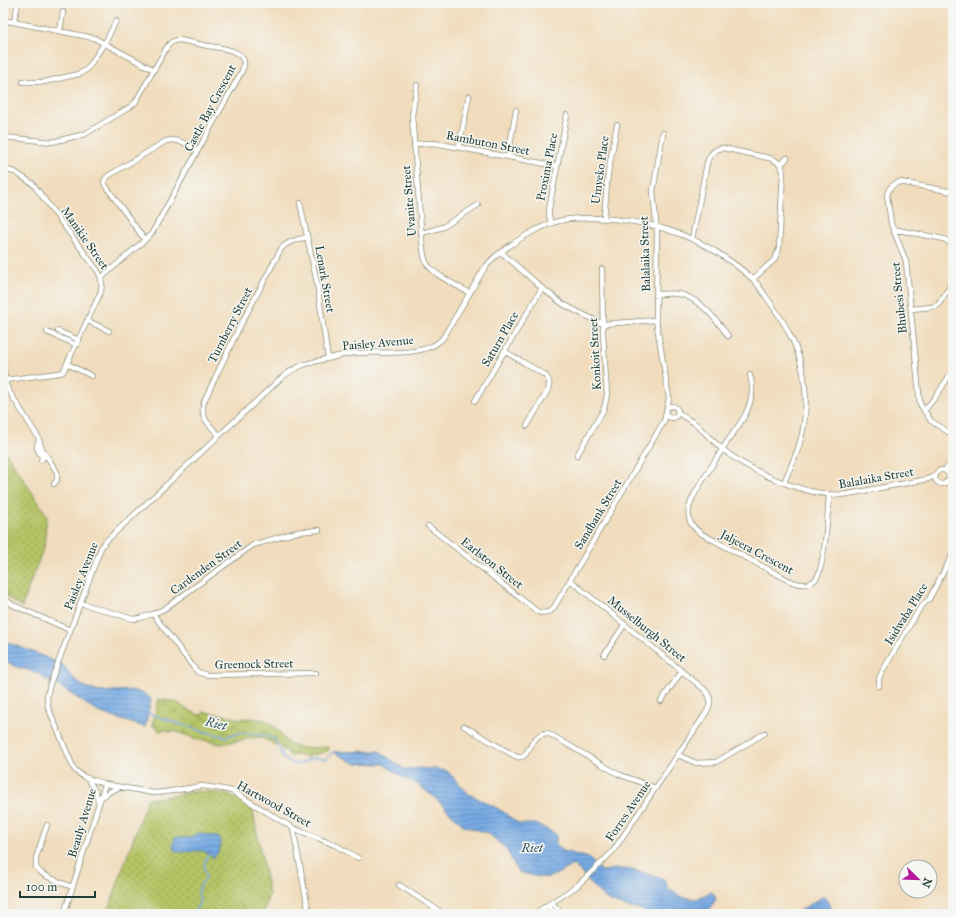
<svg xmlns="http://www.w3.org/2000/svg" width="956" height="917" font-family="'IM FELL Great Primer',serif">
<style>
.grass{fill:url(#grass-dots);stroke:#6a804d}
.wetland{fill:url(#wetland-marsh);stroke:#6a804d}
.water{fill:url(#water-rules);stroke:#4c748c}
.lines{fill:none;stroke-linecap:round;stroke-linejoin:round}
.stream{stroke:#78aae4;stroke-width:1.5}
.minor-casing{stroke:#888d78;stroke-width:6}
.minor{stroke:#fff;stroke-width:4.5}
.labels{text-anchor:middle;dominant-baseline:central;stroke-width:3;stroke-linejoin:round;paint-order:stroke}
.street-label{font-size:12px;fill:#1f3d34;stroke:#f6f6f2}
.water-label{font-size:13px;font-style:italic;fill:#355860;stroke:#f6f6f2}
</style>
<defs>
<pattern id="grass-dots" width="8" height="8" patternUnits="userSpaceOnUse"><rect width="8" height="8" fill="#b5c466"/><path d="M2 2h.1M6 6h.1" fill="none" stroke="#93a055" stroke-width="1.8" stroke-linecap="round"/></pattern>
<pattern id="wetland-marsh" width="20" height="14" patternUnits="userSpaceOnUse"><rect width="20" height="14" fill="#b5c466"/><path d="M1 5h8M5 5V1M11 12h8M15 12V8" fill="none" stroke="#93a055"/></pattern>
<pattern id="water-rules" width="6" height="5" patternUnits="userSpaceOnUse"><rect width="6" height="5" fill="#78aae4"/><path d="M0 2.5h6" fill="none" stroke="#628cba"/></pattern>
</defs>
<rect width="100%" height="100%" fill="#f6f6f2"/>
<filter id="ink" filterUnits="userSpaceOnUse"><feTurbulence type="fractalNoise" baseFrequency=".025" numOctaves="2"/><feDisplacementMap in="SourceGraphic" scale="8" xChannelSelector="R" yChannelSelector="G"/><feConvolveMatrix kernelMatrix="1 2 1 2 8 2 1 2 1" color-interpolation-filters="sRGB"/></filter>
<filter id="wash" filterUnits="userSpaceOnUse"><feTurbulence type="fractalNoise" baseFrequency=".012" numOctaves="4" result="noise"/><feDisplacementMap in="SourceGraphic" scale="16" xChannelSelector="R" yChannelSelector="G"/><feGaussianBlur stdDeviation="0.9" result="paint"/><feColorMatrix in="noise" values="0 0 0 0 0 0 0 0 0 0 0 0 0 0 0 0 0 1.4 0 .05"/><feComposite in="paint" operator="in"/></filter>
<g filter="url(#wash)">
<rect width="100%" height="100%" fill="#f1ddbd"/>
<path class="grass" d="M3 448 47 515 44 547 30 583 22 607 9 599 3 589Z
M199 791 226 794 252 807 269 894 263 914H107L147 799 170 796Z"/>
<path class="wetland" d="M159 699 176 702 185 708 195 713 202 716 203 712 225 715 240 719 251 718 265 720 269 722 278 730 284 739 290 744 299 748 329 747V750C322 753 317 755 309 755L308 758H307L306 756H299L297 755 290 756 289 755 290 753 282 749 279 744 276 746 273 744 272 742 266 740 261 737 246 738 245 740 220 744 203 740H199L174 731 169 732 166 730H162L160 732 158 728 152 725Z"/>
<path class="water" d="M3 641 31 651 63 665 73 678 83 686 99 692 132 690 145 694 151 699 145 727 125 721 98 712 59 686 45 679 38 673 14 666 3 659Z
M379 751 406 770 418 768 434 769 447 771 469 794 499 809 519 824H536L556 834V844L563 851 589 858 601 871C608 871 614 868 621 869 636 869 651 875 665 880L668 888 682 897 696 899 711 892 714 894 716 899 707 914H649L642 910 629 908 608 900 597 891 574 865C568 867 563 871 557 874 546 881 530 875 518 872L506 849 488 833 464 826 434 797 417 784 404 778 384 764 354 763 333 752Z
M198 833C205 835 213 835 219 838 222 847 219 851 214 858 211 856 207 852 203 851 191 849 166 860 175 838 179 836 180 838 185 838 189 838 194 835 198 833Z
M824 896 835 914H794Z"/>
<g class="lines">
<path class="stream" d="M148 713 195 729 226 737C241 729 259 735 274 738L284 759 291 763 299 764 312 758 326 759 333 752
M194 914 200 901 198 892 201 884 205 880 206 875C202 867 205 861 208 854"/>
</g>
</g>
<g filter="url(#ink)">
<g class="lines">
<g class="minor-casing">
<path id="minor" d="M3 20 94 38 154 70
M14 22 18 3
M60 31 63 12
M23 82H44L79 74 86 70 90 65 107 39 116 21
M417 85 413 109 412 116 422 240C423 247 423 255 426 262 430 273 459 287 470 293
M663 133 653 191 657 232 656 320 669 398 667 408
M3 137 52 142 77 136 85 134 130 107 135 103 167 47C170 42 174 40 180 40 190 42 199 44 208 46 221 48 252 50 242 71L152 233 145 240 101 278
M414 144 432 143 440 144 557 166
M459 147 469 96
M508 157 516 110
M781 165 787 158
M3 169 15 172 33 184 97 270C103 279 103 289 98 298L63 372 59 373 5 380
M953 192 900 182C893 184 889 187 887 195L891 223 893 229 906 261 920 404 931 421 953 435
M300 203 317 283 328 359
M604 218 608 173 617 125
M551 223 549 216V209L567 115
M893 229 944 239 949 242 953 249
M422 233 443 227 478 205
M692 239 707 163C709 155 713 149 723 148L769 158C777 160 782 164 783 172L779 249 774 260 753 279
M145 240 105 185C103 181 105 179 108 176L166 141C179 138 188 145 198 150
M501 252 542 288 563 304 578 312 603 324 656 320
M657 294C664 294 672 293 679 294 700 298 717 320 728 336
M911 309 932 307 938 305 953 282
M88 321 109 331
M58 331 79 340
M47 332 77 345
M504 351 545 375C550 380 550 384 548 390L527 426
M3 361 5 380 7 388 38 437 42 449 57 472V480L54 484
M67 364 92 376
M750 375C754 389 752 398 747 411 742 422 734 432 727 442 719 454 712 466 704 478 698 489 686 504 689 518 690 525 696 530 702 534L788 580C797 584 806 587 815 580 825 571 828 510 829 494
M475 401 542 288
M666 412a6 6 0 1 1 12 0a6 6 0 1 1-12 0Z
M677 411C683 418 691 420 697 425 705 433 713 441 721 448 750 472 811 499 848 494L928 479 936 475
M924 411 937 395 953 370
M219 435C208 424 198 416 205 399L239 328 281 249C287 241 297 240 307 237
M39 441C34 447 39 452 43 458L41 460
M577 455 604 409 607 395 603 334 602 269
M945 470 953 460
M935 477a7 7 0 1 1 14 0a7 7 0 1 1-14 0Z
M946 482 953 486
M428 526 538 612C543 613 549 613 553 609L664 421 666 413
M3 595 6 600 13 605 70 630
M80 603 133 619 140 618 153 614 164 609 253 545 297 532 319 530
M153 614 194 668 198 672 207 675 316 673
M604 655 625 624
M879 686V678L883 670 920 608 929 599 953 554
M661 701 682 671
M464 726 515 756C519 758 522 758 525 755 532 746 534 733 548 733L618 774 656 788
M678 755 696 763 716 762 765 733
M87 778 95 791 99 803
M101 798 111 791 120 787
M47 825 36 858V867L40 872 46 876 72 887
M293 828 309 914
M358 858 337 846 293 828 232 791 223 789 202 786 165 792 153 793 105 784 84 777 76 771 74 769 48 707 47 696 50 684 101 548 105 542 280 379C298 364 309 363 330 358 339 356 348 353 358 353 381 351 426 358 443 338L484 269C488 264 492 259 496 256 513 242 542 224 563 220 573 218 583 218 593 218 642 219 690 232 730 261 740 268 750 275 758 285 768 300 781 316 789 333 808 368 810 409 799 446 795 458 789 470 784 483
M399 885 444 914
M552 903 562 914
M548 906 554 914
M64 914 105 784
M534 914 577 886 600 864 613 851 706 713C711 704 712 698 705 690L570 580"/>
</g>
<use href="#minor" class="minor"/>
</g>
</g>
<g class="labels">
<g class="street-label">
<text transform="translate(210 108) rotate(-62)">Castle Bay Crescent</text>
<text transform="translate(488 143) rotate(11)">Rambuton Street</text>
<text transform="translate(547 167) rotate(-79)">Proxima Place</text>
<text transform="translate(600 170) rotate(-82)">Umyeko Place</text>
<text transform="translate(409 201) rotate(-95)">Uvanite Street</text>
<text transform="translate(85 238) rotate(55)">Manikie Street</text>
<text transform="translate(645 254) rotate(-92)">Balalaika Street</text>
<text transform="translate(325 279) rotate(80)">Lenark Street</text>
<text transform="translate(899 298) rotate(-96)">Bhubesi Street</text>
<text transform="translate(230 325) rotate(-63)">Turnberry Street</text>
<text transform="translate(500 339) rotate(-60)">Saturn Place</text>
<text transform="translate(378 343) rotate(-5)">Paisley Avenue</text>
<text transform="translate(595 354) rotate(-93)">Konkoit Street</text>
<text transform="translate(876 478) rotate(-10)">Balalaika Street</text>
<text transform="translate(598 514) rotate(-59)">Sandbank Street</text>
<text transform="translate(757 552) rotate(28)">Jaljeera Crescent</text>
<text transform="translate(492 563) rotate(38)">Earlston Street</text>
<text transform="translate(206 567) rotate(-36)">Cardenden Street</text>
<text transform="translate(81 576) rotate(-68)">Paisley Avenue</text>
<text transform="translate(906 614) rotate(-58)">Isidwaba Place</text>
<text transform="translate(647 629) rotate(39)">Musselburgh Street</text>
<text transform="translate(254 664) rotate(-1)">Greenock Street</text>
<text transform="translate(274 804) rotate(29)">Hartwood Street</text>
<text transform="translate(628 811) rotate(-56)">Forres Avenue</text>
<text transform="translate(82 823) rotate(-73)">Beauly Avenue</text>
</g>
<g class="water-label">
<text transform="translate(216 724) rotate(14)">Riet</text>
<text x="532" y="848">Riet</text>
</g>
</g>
<rect width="956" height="917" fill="none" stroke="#f6f6f2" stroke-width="16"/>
<g transform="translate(918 879) rotate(113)"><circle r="19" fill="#f6f6f2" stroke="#a0aca6"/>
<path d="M0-3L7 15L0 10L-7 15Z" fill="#b5179e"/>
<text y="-6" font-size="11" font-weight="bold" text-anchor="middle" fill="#1f3d34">N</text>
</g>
<path d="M20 891v6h75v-6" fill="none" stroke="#1f3d34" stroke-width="2"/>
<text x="26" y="891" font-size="12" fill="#1f3d34" stroke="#f6f6f2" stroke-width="3" paint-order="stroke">100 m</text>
</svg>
